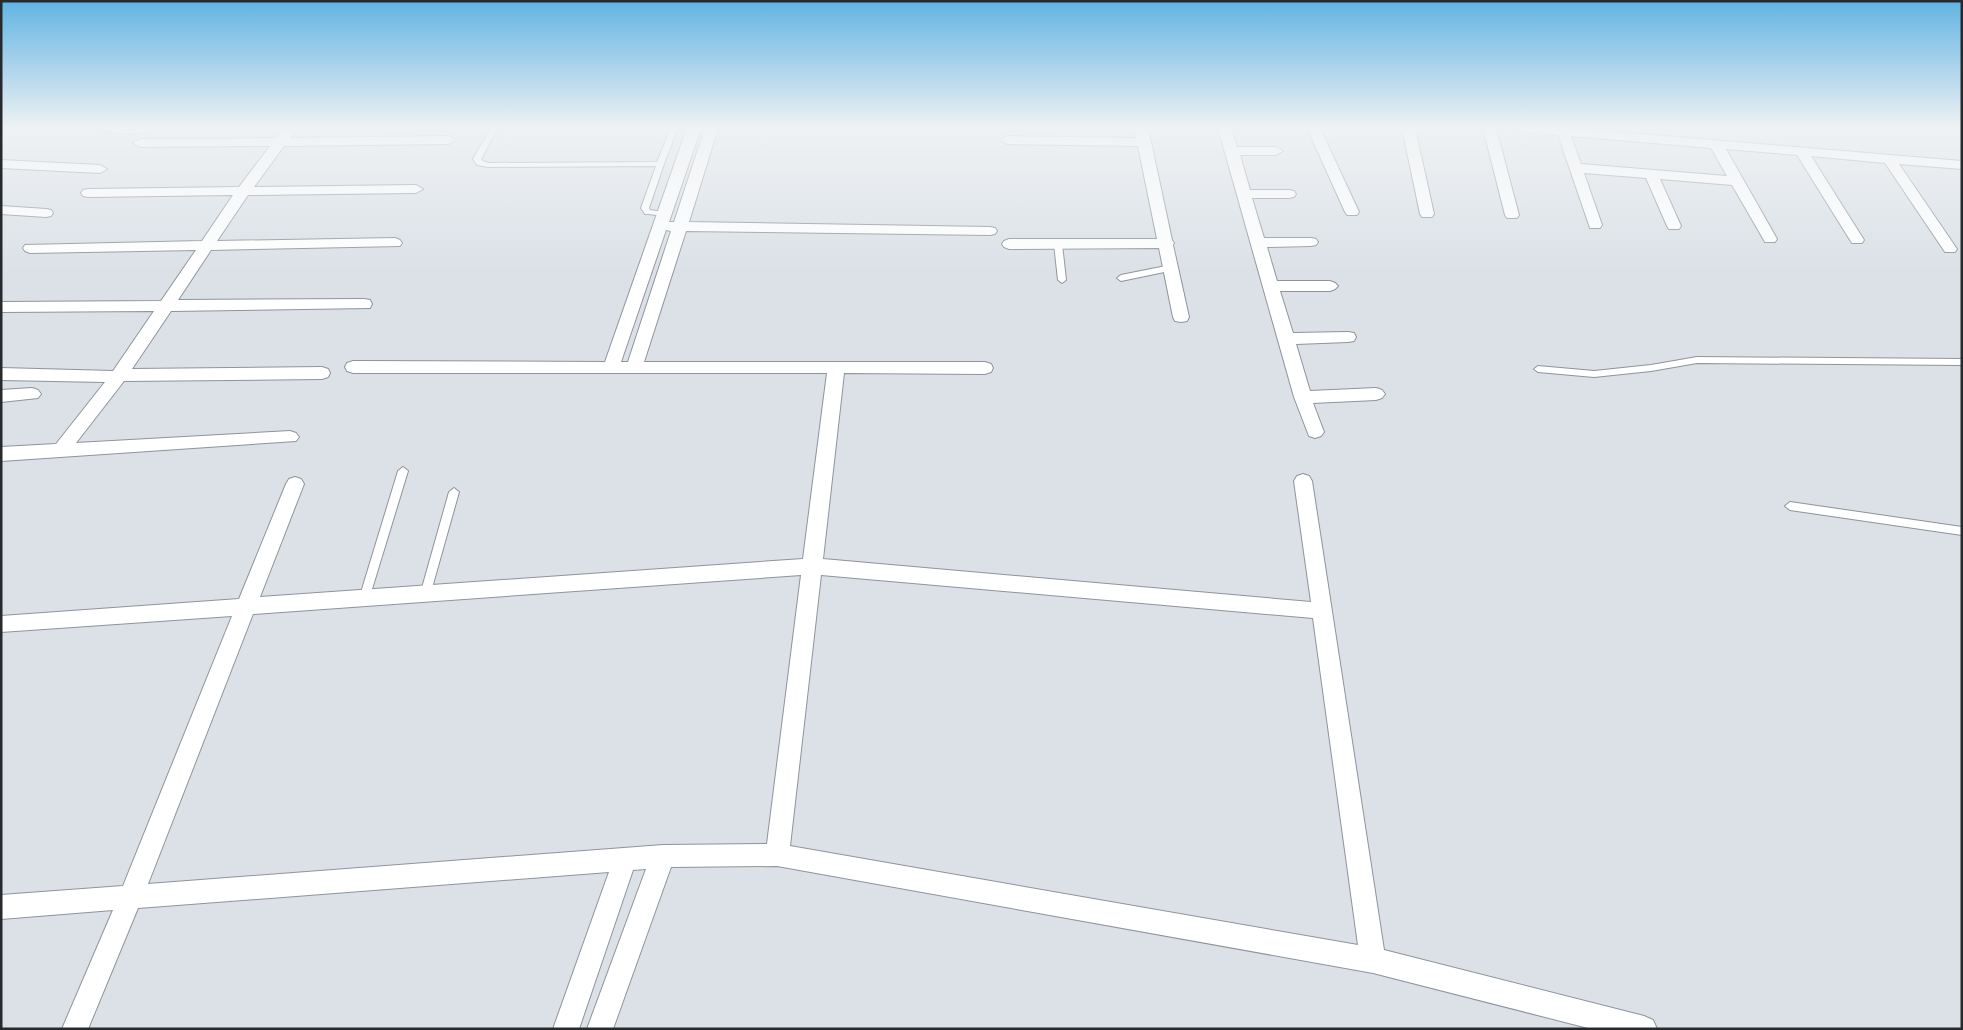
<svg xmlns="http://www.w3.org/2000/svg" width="1963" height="1030" font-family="'Noto Sans',sans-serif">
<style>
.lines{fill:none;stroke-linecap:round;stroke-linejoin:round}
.lane-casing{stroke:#8e949a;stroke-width:2}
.street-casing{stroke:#8e949a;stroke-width:2}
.lane{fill:#fff;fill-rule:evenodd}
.street{fill:#fff;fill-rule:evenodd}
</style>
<rect width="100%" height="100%" fill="#dbe1e7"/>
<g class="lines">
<g class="lane-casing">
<path id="lane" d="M491 128H498L481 159 483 161 488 163 657 162 671 128H678L664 164 649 208 650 210 665 212 669 214 665 216 648 214H645L641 208 656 166 488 167 477 165 473 159Z
M1055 242H1061L1062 244 1066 280 1062 283 1058 280 1054 244Z
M1171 265 1175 268 1174 270 1121 281 1117 278 1121 275Z
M1697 357 1962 359V365L1697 363 1651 371 1594 377 1538 372 1534 369 1538 366 1594 371 1651 365Z
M403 467 408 471 369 599 368 602 364 603 360 602 359 599 398 471Z
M454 488 459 492 430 595 429 598 425 599 421 598 420 595 449 492Z
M1790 502 1962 527V535L1790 510 1785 506Z"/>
</g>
<g class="street-casing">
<path id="street" d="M99 128H149L151 130C145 136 105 134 99 128Z
M283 128H297L290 138 449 136 456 140 449 144 284 146 254 187 416 185 423 189 416 193 248 195 217 241 395 238 400 240 402 243 400 246 211 250 178 300 364 299 370 300 372 304 370 308 171 311 132 369 322 367 328 369 330 373 328 377 322 379 124 381 76 443 290 431 296 433 299 437 296 441 1 461V447L56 444 105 382 1 380V368L113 371 154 311 1 312V302L161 301 196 250 30 253 25 251 23 248 25 245 202 241 233 195 88 197 83 196 81 193 83 190 88 189 239 187 270 146 140 147 133 143 140 139 276 138Z
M687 128H701L669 222H674L705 128H718L689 222 990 227 995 228 997 231 995 234 990 235 686 231 644 362H985L991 364 993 368 991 372 985 374 844 373 823 559 1311 602 1294 481 1297 476 1303 474 1309 476 1312 481 1384 950 1644 1016 1653 1020 1657 1029H1592L1373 973 777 866 671 867 613 1029H587L646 869 633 870 579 1029H553L609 872 138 908 88 1029H62L113 910 1 919V895L123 886 232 616 1 632V616L239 599 286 484 289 479 295 477 301 479 304 484 260 597 803 559 827 373H353L347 371 345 367 347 363 353 361 605 362ZM666 230 671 231 628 362H621ZM801 575 767 844 663 845 148 884 253 614ZM821 575 1313 618 1358 945 790 846Z
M1135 128H1148L1172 240 1174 243 1173 245 1189 317 1187 321 1181 322 1175 321 1173 317 1159 248 1009 249 1004 247 1002 244 1004 241 1009 239H1157L1138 146 1007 144 1000 140 1007 136 1136 138Z
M1218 128H1231L1237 147H1276L1283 151 1276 155H1240L1250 190H1289L1294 191 1296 194 1294 197 1289 198H1252L1264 238H1311L1316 239 1318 242 1316 245 1311 246 1267 247 1277 281H1330L1335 283 1338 286 1335 289 1330 291H1280L1293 333 1348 332 1354 333 1356 337 1354 341 1348 342 1296 344 1310 391 1376 388 1382 390 1385 394 1382 398 1376 400 1313 403 1324 432 1321 436 1315 438 1309 436 1294 397Z
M1307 128H1320L1359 212 1357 215H1347L1345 212Z
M1402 128H1415L1434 214 1432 217H1422L1420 214Z
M1483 128H1496L1519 215 1517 218H1507L1505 215Z
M1518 128H1568L1962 161V169L1899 164 1957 249 1955 252H1945L1885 163 1811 156 1864 240 1862 243H1852L1850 240 1797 155 1726 149 1777 239 1775 242H1765L1732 185 1660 179 1681 226 1679 229H1669L1667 226 1646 178 1584 173 1602 225 1600 228H1590L1558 135 1524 132 1519 131ZM1571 136 1711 148 1727 176 1581 164Z
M1 160 100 165 107 169 100 173 1 168Z
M1 206 46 209 51 210 53 213 51 216 46 217 1 214Z
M32 388 38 390 41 394 38 398 1 402V390Z"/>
</g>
<use href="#lane" class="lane"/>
<use href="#street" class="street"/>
</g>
<linearGradient id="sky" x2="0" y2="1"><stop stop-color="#61b3e2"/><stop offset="0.47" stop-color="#eff2f4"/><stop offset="1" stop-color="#eff2f4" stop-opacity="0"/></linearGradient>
<rect width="1963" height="272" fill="url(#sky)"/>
<rect width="1963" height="1030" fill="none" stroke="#272a2c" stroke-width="5"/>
</svg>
